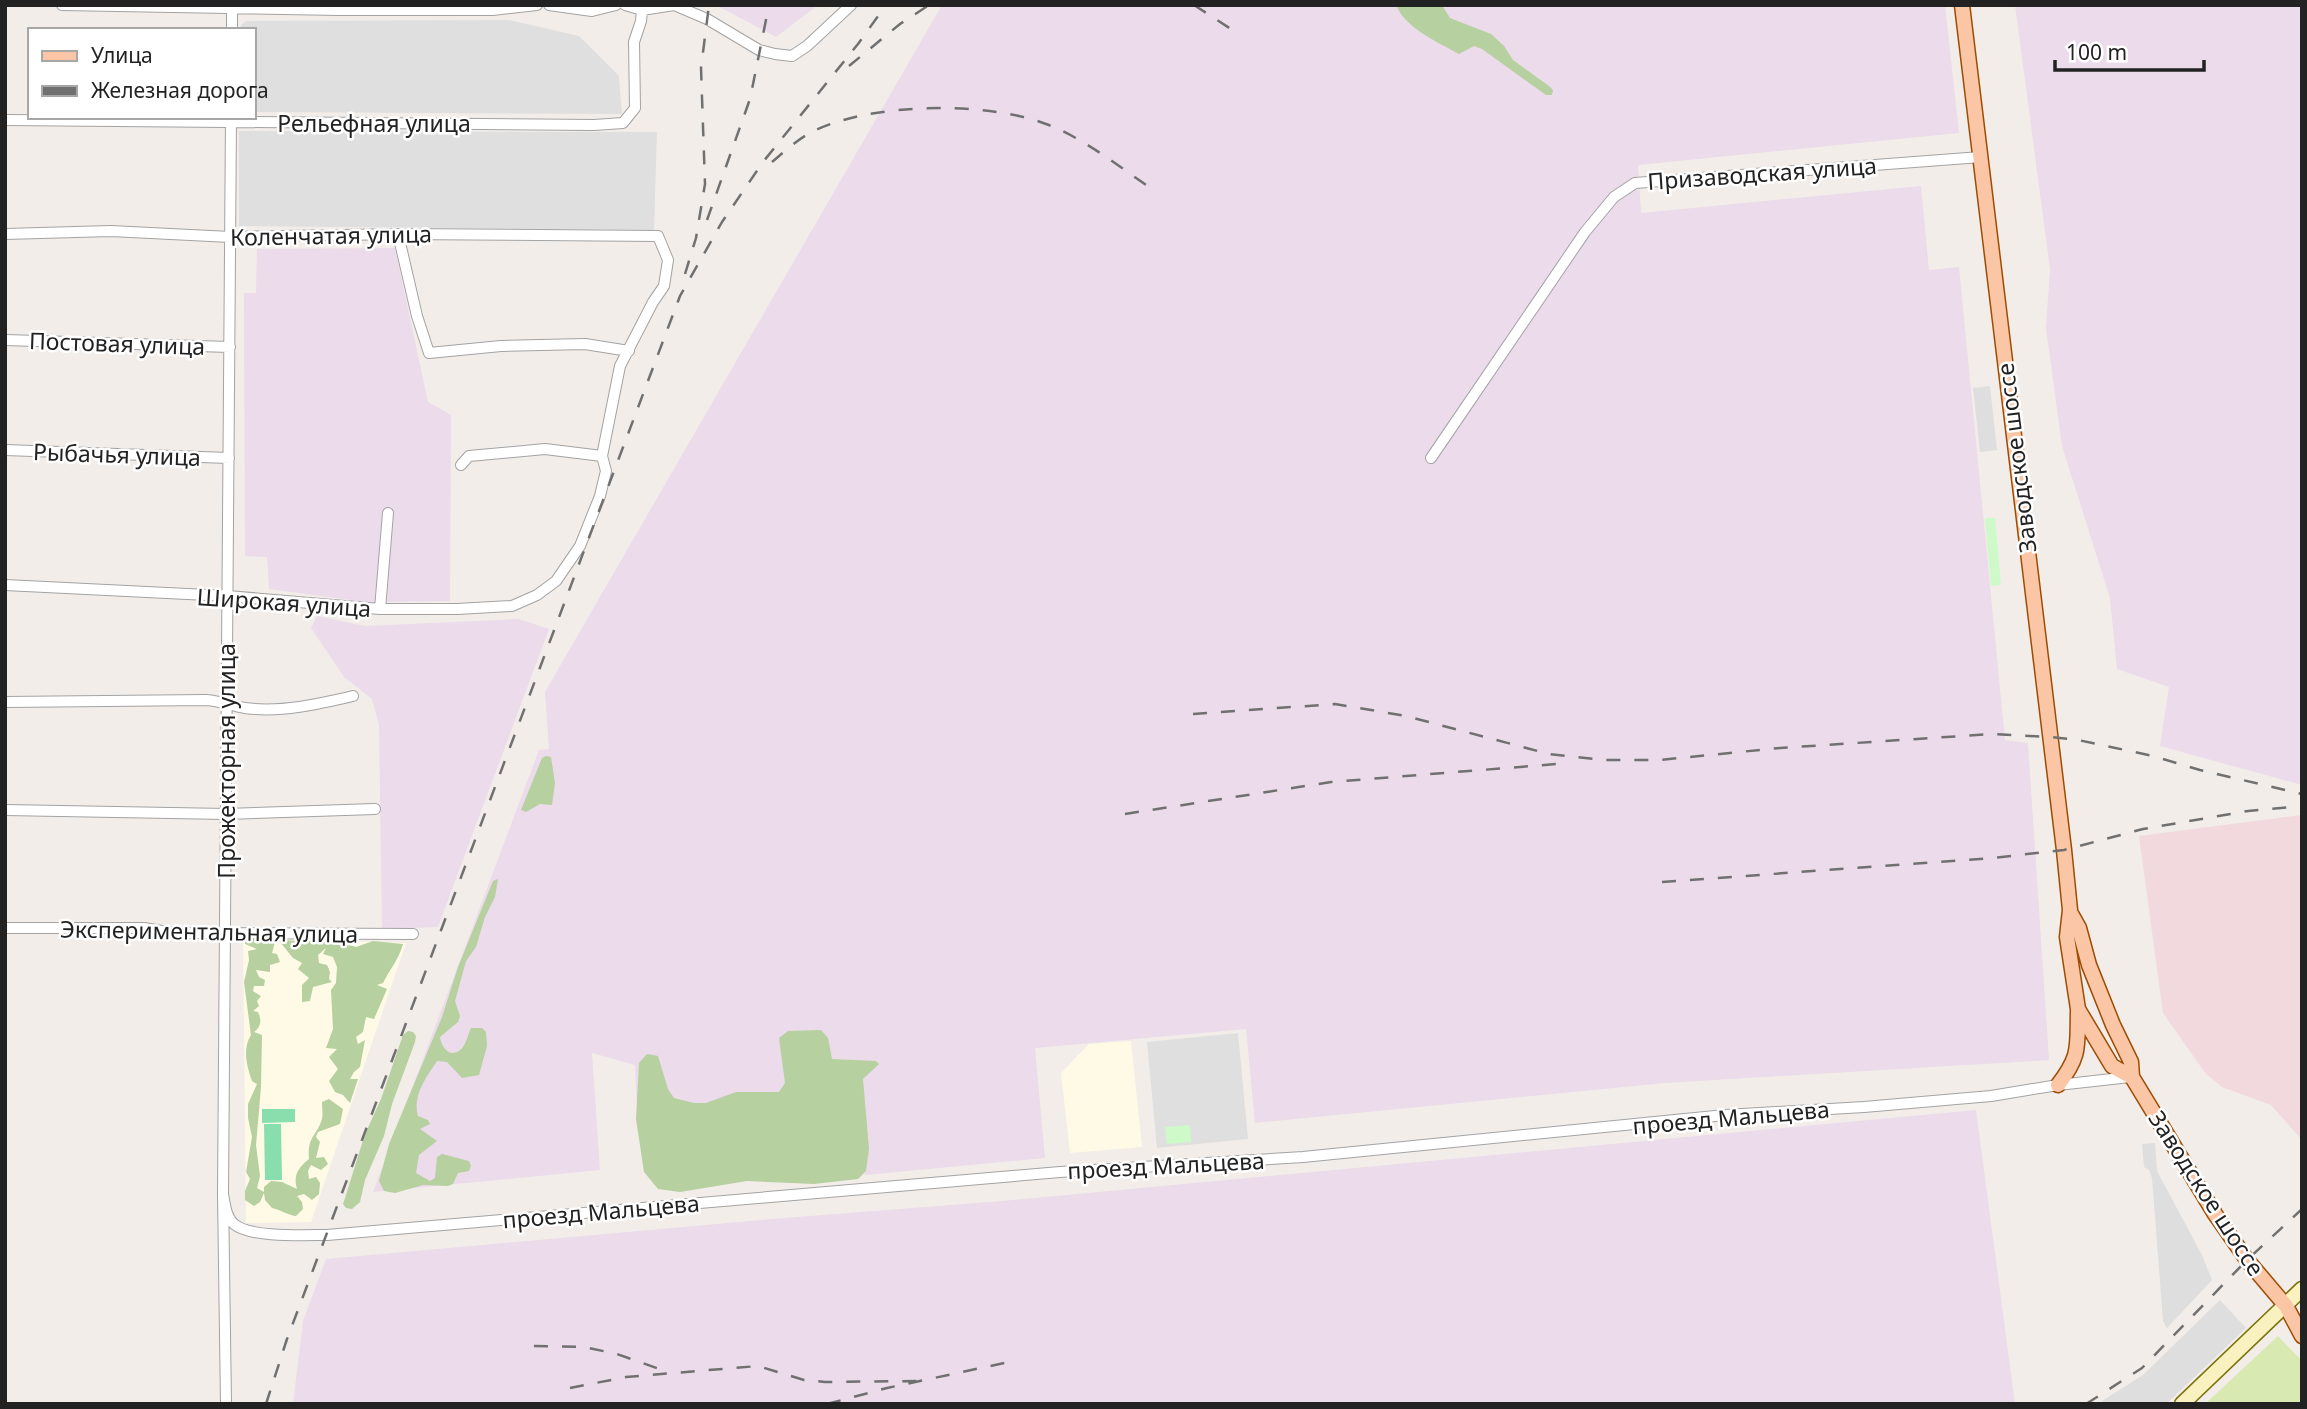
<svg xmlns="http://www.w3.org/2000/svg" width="2307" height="1409" font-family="'Noto Sans',sans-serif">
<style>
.residential{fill:#e0dfdf}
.commercial{fill:#f1d9dd}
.industrial{fill:#ebdbeb}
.education{fill:#fffae5}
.grass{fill:#d8eab1}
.forest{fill:#b6d09f}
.park{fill:#cef9c8}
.pitch{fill:#89dead}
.parking{fill:#dedede}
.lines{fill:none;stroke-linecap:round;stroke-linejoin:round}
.street-casing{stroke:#a3a3a3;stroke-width:12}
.secondary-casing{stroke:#7a7107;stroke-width:17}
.primary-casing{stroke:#9d4d03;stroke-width:17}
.street{stroke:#fff;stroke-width:10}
.secondary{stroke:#f9f1c0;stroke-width:14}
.primary{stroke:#fac6a5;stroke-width:14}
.rail{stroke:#707070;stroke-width:2.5;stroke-dasharray:14 14;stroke-linecap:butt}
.labels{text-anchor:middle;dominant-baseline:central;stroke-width:5;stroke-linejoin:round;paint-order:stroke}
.street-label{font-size:23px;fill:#222;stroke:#fff}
</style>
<rect width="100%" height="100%" fill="#f2ede9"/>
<path class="residential" d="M509 20 579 36 619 76 622 114 254 112V30H240L241 25 246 21Z
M239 131 657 132 654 230 239 226Z
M1238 1033 1248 1139 1157 1148 1147 1042Z"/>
<path class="commercial" d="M2302 815V1140L2271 1105 2222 1087 2206 1074 2163 1013 2139 836Z"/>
<path class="industrial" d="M716 5H818L776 37Z
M942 5H1945L1959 133 1638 165 1641 213 1921 186 1929 270 1959 267 2005 740 2028 743 2049 1060 1665 1083 1255 1123 1246 1029 1035 1048 1045 1158 865 1175 857 1089 637 1109 635 1065 592 1053 600 1170 373 1192 539 750 549 749 545 692Z
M2015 5H2302V785L2160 746 2169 687 2117 669 2110 598 2062 446 2046 328 2050 269Z
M395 248 428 402 451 415 450 601 365 602 269 589 267 557 245 556 244 293H256L257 249Z
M317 616 365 626 519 619 549 629 438 927 382 929 379 725 372 699 344 677 311 628Z
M1976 1110 2015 1404H293L303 1321 326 1259 772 1219 1002 1201Z"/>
<path class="education" d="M243 937 406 943 311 1222 246 1223Z
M1131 1041 1142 1147 1070 1153 1061 1073 1089 1044Z"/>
<path class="grass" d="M2278 1336 2302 1361V1404H2205Z"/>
<path class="forest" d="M1396 5H1442L1450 18 1491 34 1504 46 1513 60 1549 86 1553 90 1552 95H1546L1482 49 1474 46 1459 54C1438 42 1406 29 1396 5Z
M546 756 551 757 555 783 552 805 540 804 526 812 521 810 542 758Z
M498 879 495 897 485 917 476 947 466 961 455 1001 460 1016 458 1022 440 1037C441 1046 449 1059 460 1050 466 1046 468 1034 471 1028H482L486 1032 487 1046 479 1075 462 1078 447 1062 437 1061C427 1076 412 1096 418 1116L428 1120 430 1124 420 1129 437 1141 419 1155 416 1173 430 1181 435 1178 437 1157 442 1154 469 1161 471 1166 469 1171 458 1173 453 1184 448 1186 423 1185 395 1193 384 1191 379 1181 389 1144 442 1017 458 967 493 881Z
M245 937C274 938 304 944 333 939L329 944H346L356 947 373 941 403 944C399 959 390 969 383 983L377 985 387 989 374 1019 366 1017 363 1032 356 1037 358 1044 365 1040 360 1067 354 1072 350 1079H358L350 1103 343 1095 335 1092 329 1081 338 1069 329 1057 337 1049 326 1048 333 1029 331 990 336 983 337 967 333 957 323 954 326 948 318 955 319 963 327 965 330 972 329 979 332 982 313 987 310 1001 302 1002V985L309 978 298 969 302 963 293 958 280 942H275L272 953 277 954 280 962 270 965V972L256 970 259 977 265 980 264 986H254L253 991 261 996 257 1001 259 1006 253 1011 258 1012C262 1021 261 1026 254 1032L262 1035 261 1087 256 1145 260 1176 257 1188 264 1192V1187L271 1181 282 1182 297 1189C293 1175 298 1168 309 1159 307 1136 317 1136 322 1119 323 1115 322 1107 322 1102L329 1099 343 1109 340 1124 318 1132 316 1137 320 1142 316 1158 324 1157 328 1164 321 1170 311 1165 308 1171 309 1179 316 1177 320 1183 319 1194 312 1200 304 1194 297 1196 302 1202 303 1209 296 1216C287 1215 282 1210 272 1208L265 1200 264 1193 260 1202 254 1206 245 1200V1191L250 1179 246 1172 252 1137 248 1118V1104L257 1084 252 1081C247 1067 242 1049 251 1035L244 982 249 960 248 951 257 949 245 944Z
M821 1030 828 1038 832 1059 876 1061 879 1064 863 1079 869 1149 866 1171 858 1179 814 1184 747 1181 680 1192 658 1189 644 1172 636 1119 639 1063 647 1054 658 1056 668 1089 674 1098 694 1103H706L736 1092H779L785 1083 779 1038 788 1031Z
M408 1031 413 1032 416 1036 415 1042 392 1104 384 1136 365 1180 360 1202 352 1209 346 1208 343 1204 345 1198 365 1134 381 1099 403 1035Z"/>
<path class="park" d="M1985 518H1995L2001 585 1991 586Z
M1190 1125 1191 1142 1167 1144 1165 1127Z"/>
<path class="pitch" d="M262 1109H295V1122L262 1123Z
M264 1124H281L282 1180H265Z"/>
<path class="parking" d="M1990 386 1997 450 1980 452 1973 388Z
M2155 1143 2157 1171 2202 1255 2212 1280 2167 1328 2163 1321 2152 1178 2149 1170 2144 1167 2142 1144Z
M2220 1300 2246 1328 2166 1404H2105L2102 1401 2143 1375Z"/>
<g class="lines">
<g class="street-casing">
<path id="street" d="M62 5 340 10H493L537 5
M549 5 592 11 616 5
M625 5 642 10 674 5 707 19 759 50 775 54 792 56 807 46 851 5
M232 30V6
M5 120 594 125 623 123 635 108 634 42 641 21 642 10
M5 234 111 231 230 237 398 234 658 236 668 260 664 286 653 302 620 366 602 456 606 471 600 496 580 546 556 581 537 595 512 606 457 609H380L228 596 5 585
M398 234 417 316 429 353 501 346 585 344 629 351
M5 340 230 347
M5 450 229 458
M1431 458 1585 232 1614 197 1635 183 1981 157
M461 465 469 456 545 449 602 456
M380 609 388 513
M5 702 207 700C220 701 232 706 245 708 280 713 319 704 353 696
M5 810 226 814 375 809
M5 928H144L174 933 413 934
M223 1194C225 1205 226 1217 234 1224 250 1238 306 1235 327 1235L1060 1172 1303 1157 1725 1115 1864 1107 1991 1096 2058 1085 2130 1077
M226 1404 223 1194 231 117"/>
</g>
<g class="secondary-casing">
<path id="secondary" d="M2182 1404 2302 1289"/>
</g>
<g class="primary-casing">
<path id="primary" d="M1962 5 2064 850 2070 910 2067 937 2078 1009 2112 1066 2132 1077 2215 1214 2247 1260 2286 1306 2302 1336
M2070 912 2079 928 2089 965 2113 1025 2131 1062 2132 1077
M2058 1085C2081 1055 2077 1047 2078 1011"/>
</g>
<use href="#street" class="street"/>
<use href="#secondary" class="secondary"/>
<use href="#primary" class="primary"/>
<path class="rail" d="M1194 5 1237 33
M849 66 900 24 929 5
M772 162C784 152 797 140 810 133 868 102 986 101 1046 124 1084 138 1122 169 1155 191
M707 220 750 99 769 5
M685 274 696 238 705 184 701 68 709 5
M1193 714 1335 704 1406 716 1549 754 1603 760H1659L1780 748 1992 734 2050 737 2078 740 2153 756 2200 770 2302 794
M1125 814 1331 782 1569 763
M1662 882 1992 858 2064 850 2143 829 2248 811 2302 806
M534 1346 584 1347 617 1354 665 1371
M570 1388 626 1377 758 1366 804 1380 825 1382 918 1381
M266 1404 287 1339 680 296 722 222 763 162 858 44 886 5
M827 1404 887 1388 1009 1362
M2086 1404 2142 1368 2247 1260 2302 1209"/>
</g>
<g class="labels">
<g class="street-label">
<text x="374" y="123">Рельефная улица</text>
<text transform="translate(1762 173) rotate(-4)">Призаводская улица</text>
<text transform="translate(331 235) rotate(-1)">Коленчатая улица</text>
<text transform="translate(117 343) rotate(2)">Постовая улица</text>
<text transform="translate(117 454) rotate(2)">Рыбачья улица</text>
<text transform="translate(2016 458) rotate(-97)">Заводское шоссе</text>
<text transform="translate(284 602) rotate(4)">Широкая улица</text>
<text transform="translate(226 761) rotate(-90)">Прожекторная улица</text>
<text transform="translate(209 931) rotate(1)">Экспериментальная улица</text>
<text transform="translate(1731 1117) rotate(-5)">проезд Мальцева</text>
<text transform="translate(1166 1165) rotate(-3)">проезд Мальцева</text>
<text transform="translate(2207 1193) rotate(57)">Заводское шоссе</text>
<text transform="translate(601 1211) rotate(-5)">проезд Мальцева</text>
</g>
</g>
<rect width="2307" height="1409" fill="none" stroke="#222222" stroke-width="14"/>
<rect x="28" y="28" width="228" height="91" fill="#ffffff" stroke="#a7a7a7" stroke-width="2"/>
<rect x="42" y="51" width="35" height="10" fill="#fac6a5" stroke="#a7a7a7" stroke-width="2"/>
<text x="91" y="63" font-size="21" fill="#222222">Улица</text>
<rect x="42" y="86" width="35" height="10" fill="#707070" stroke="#a7a7a7" stroke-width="2"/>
<text x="91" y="98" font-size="21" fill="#222222">Железная дорога</text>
<path d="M2055 60v10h149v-10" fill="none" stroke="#222222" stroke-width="3.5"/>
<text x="2066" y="60" font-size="21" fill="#222222" stroke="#ffffff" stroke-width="5" paint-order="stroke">100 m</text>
</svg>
